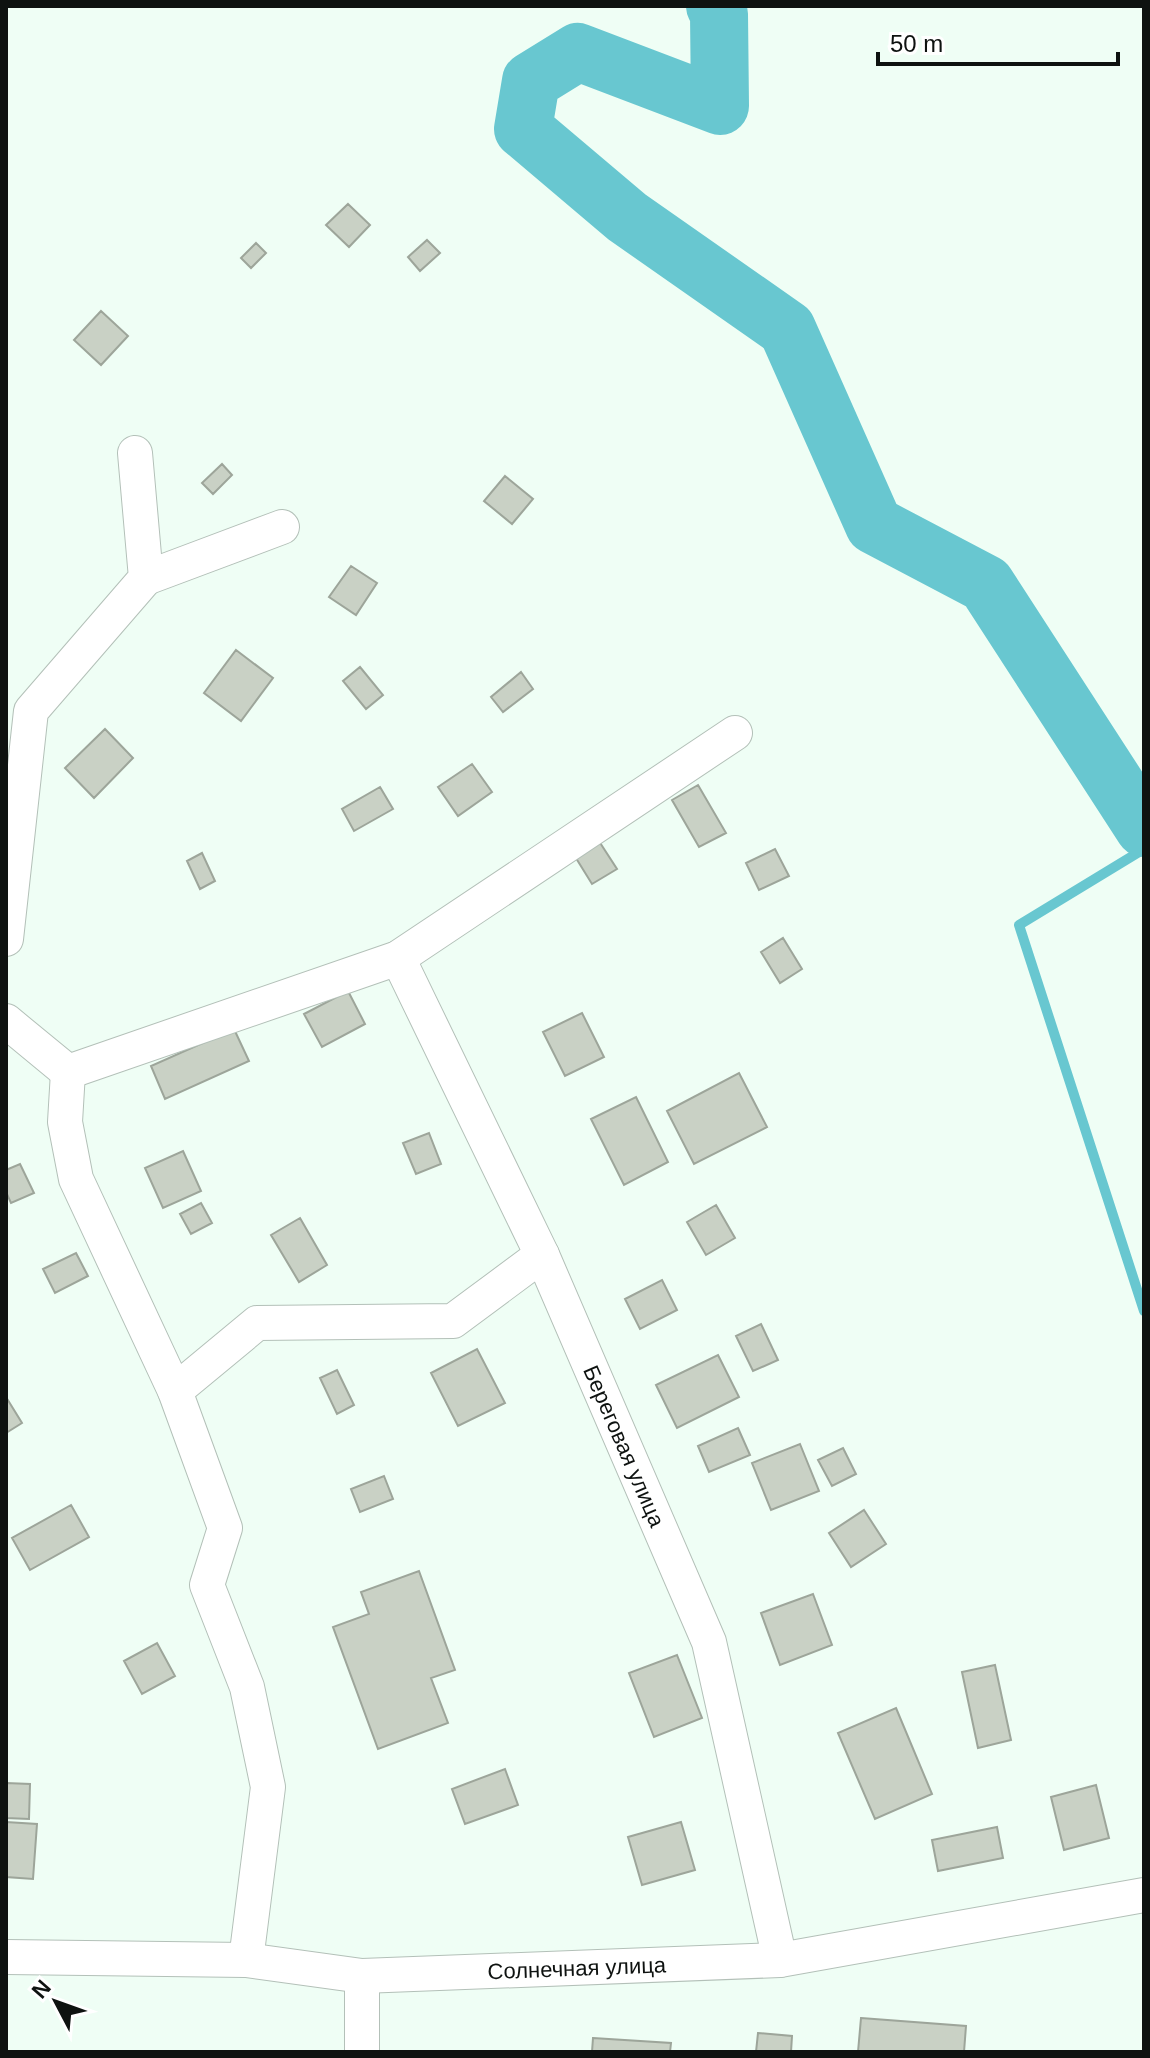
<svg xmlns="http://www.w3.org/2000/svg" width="1150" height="2058" font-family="Arial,sans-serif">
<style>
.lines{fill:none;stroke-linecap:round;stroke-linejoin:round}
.stream{stroke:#68c7d0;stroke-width:10}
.river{stroke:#68c7d0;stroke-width:58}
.building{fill:#c9d1c5;stroke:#9da59a;stroke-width:2}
.minor-casing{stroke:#b3c0b8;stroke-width:36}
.minor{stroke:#fff;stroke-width:34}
.labels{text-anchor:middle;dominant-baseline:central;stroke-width:6;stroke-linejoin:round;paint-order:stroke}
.street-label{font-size:22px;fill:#0e1210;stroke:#fff}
</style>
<rect width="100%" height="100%" fill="#effef5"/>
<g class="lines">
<path class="stream" d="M1144 849 1019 925 1144 1311"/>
<path class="river" d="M715 6 719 14 720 106 578 52 531 81 523 129 627 217 787 329 874 525 986 584 1144 828"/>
</g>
<path class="building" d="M348 204 370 225 349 247 326 225Z
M427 240 440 253 420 271 408 257Z
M256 243 266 253 251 268 241 258Z
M101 311 128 336 101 365 74 340Z
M222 464 232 475 213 494 202 483Z
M505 476 533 499 512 524 484 501Z
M351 566 377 583 356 615 329 597Z
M236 650 273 678 241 721 204 693Z
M360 667 383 695 366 709 343 681Z
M521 672 533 689 503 712 491 697Z
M105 729 133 758 94 798 65 768Z
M472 764 492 792 458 816 438 787Z
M698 785 726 833 699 847 672 800Z
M380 787 393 809 354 831 342 809Z
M595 835 617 869 592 884 571 850Z
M775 849 789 876 759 890 746 863Z
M202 853 215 881 200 889 187 861Z
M783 938 802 969 780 983 761 952Z
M348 991 365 1024 322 1047 304 1014Z
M582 1013 604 1057 565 1076 543 1032Z
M234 1029 249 1061 165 1099 151 1066Z
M739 1073 767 1127 694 1164 667 1111Z
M636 1097 668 1162 624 1185 591 1119Z
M429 1133 441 1164 416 1174 403 1143Z
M183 1151 201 1191 163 1208 145 1168Z
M20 1164 34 1193 11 1203 6 1192V1170Z
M201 1203 212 1223 191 1234 180 1214Z
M716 1205 735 1238 706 1255 687 1222Z
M300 1218 327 1265 299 1282 271 1235Z
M76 1253 88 1276 55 1293 43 1269Z
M662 1280 677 1310 640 1329 625 1299Z
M761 1324 778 1360 753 1371 736 1336Z
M477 1349 505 1403 458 1426 431 1373Z
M718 1355 739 1397 677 1428 656 1385Z
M337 1370 354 1405 337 1414 320 1378Z
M6 1397 22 1423 6 1433Z
M738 1428 750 1455 709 1472 698 1446Z
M800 1444 819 1491 771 1510 752 1463Z
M843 1448 856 1474 832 1486 818 1460Z
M384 1476 393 1499 360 1512 351 1489Z
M71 1505 89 1537 30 1570 12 1538Z
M864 1510 886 1544 851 1567 829 1533Z
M419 1571 455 1670 431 1678 448 1723 378 1749 333 1627 369 1614 361 1592Z
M813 1594 832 1645 780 1665 761 1613Z
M157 1643 175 1676 142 1694 124 1661Z
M677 1655 702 1718 654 1737 629 1673Z
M995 1665 1011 1740 978 1748 962 1672Z
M896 1708 932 1794 875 1819 838 1733Z
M505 1769 518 1805 465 1824 452 1789Z
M6 1783 30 1784 29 1819 6 1818Z
M1096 1785 1109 1838 1064 1850 1051 1797Z
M6 1822 37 1824 33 1879 6 1877Z
M681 1822 695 1870 642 1885 628 1837Z
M997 1827 1003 1858 938 1871 932 1840Z
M861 2018 966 2026 964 2052H858Z
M758 2033 792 2036 791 2052H756Z
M593 2038 671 2043 670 2052H592Z"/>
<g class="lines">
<g class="minor-casing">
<g id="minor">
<path d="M146 578 282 527"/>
<path d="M6 939 31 711 146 578 135 453"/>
<path id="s1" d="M398 958 542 1255 709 1642 780 1960"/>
<path d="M6 1021 68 1072"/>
<path d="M68 1072 65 1122 76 1179 175 1391 225 1528 207 1585 247 1687 268 1787 246 1960"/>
<path d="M68 1072 398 958 735 733"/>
<path d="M175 1391 257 1323 453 1321 542 1255"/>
<path id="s2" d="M6 1957 246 1960 362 1976 780 1960 1144 1895"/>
<path d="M362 2052V1976"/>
</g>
</g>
<use href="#minor" class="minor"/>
</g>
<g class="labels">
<g class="street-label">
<text stroke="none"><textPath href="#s1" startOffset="538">Береговая улица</textPath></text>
<text stroke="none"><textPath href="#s2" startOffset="572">Солнечная улица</textPath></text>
</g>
</g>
<rect width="1150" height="2058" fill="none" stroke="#0e1210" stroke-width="16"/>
<g transform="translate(56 2002) rotate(311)" stroke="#ffffff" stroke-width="6" paint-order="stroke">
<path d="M0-6L14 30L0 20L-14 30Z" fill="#0e1210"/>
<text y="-12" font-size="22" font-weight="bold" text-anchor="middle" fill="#0e1210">N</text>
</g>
<path d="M878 52v12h240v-12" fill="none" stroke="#0e1210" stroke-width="4"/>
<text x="890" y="52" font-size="24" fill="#0e1210" stroke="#ffffff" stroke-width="6" paint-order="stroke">50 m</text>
</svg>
